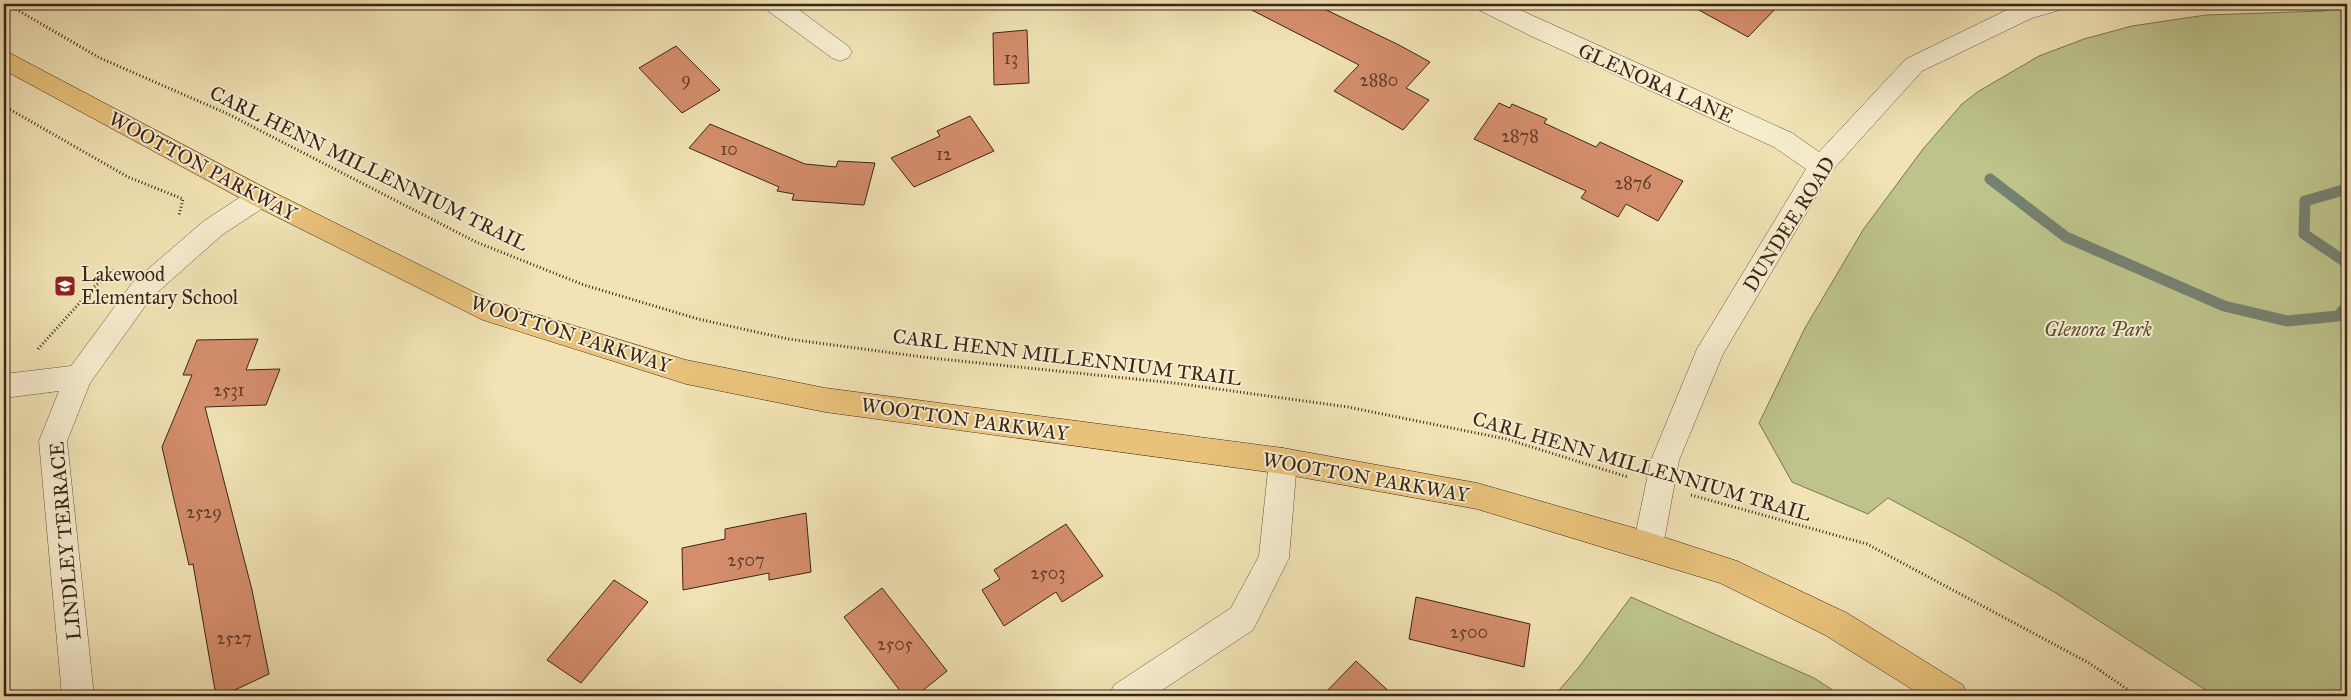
<svg xmlns="http://www.w3.org/2000/svg" width="2351" height="700" font-family="'IM FELL Great Primer',serif">
<style>
.green{fill:#bdc38b;stroke:#7c7452}
.lines{fill:none;stroke-linecap:round;stroke-linejoin:round}
.stream{stroke:#758171;stroke-width:11}
.building{fill:#d58e6c;stroke:#3b2519}
.minor-casing{stroke:#685440;stroke-width:1}
.major-casing{stroke:#3b2519;stroke-width:1}
.path{stroke:#3b2519;stroke-width:3;stroke-dasharray:1 2.5;stroke-linecap:butt}
.minor{fill:#f6edcf;fill-rule:evenodd}
.major{fill:#e8c27a;fill-rule:evenodd}
.labels{text-anchor:middle;dominant-baseline:central;stroke-width:4;stroke-linejoin:round;paint-order:stroke}
.number-label{font-size:18px;fill:#623f2e}
.street-label{font-size:20px;fill:#3b2519;stroke:#f6edcf}
.poi-label{font-size:20px;fill:#3b2519;stroke:#f6edcf;text-anchor:start}
.park-label{font-size:20px;font-style:italic;fill:#5c4c36;stroke:#f6edcf}
</style>
<rect width="100%" height="100%" fill="#f1e3b5"/>
<filter id="stains"><feTurbulence type="fractalNoise" baseFrequency=".004" numOctaves="4"/><feColorMatrix values="0 0 0 0 .2 0 0 0 0 .09 0 0 0 0 .02 0 0 0 .5 -.17"/></filter>
<radialGradient id="worn" r=".72"><stop offset=".6" stop-color="#630" stop-opacity="0"/><stop offset="1" stop-color="#630" stop-opacity=".3"/></radialGradient>
<path class="green" d="M2347 4V696H2215L2056 593 1962 538 1888 498 1868 514 1792 482 1759 423 1805 328 1863 230 1923 149 1962 104 1979 91 2039 56 2084 39 2132 26 2206 15 2323 11Z
M1631 597 1814 678 1842 696H1554L1579 667Z"/>
<g class="lines">
<path class="stream" d="M1990 179 2066 237 2224 306 2287 321 2338 316 2347 306
M2347 189 2305 201 2304 234 2347 263"/>
</g>
<path class="building" d="M1240 4H1314L1399 45 1430 62 1406 88 1429 100 1403 130 1334 91 1359 65Z
M1688 4H1780L1748 37Z
M1027 30 1029 83 994 85 993 33Z
M676 46 720 90 682 113 639 68Z
M1499 103 1510 108 1512 104 1547 119 1544 123 1596 147 1600 142 1683 181 1658 221 1626 204 1618 217 1581 198 1586 191 1474 139Z
M970 116 994 151 914 187 891 158 940 136 937 131Z
M710 124 805 164 836 167 838 161 875 163 864 205 792 200 794 194 777 191 779 187 689 148Z
M258 339 246 370 280 369 266 405 205 407 252 590 269 674 222 696H216L193 564 189 565 162 447 192 375H183L197 340Z
M806 513 811 572 769 580V573L683 590 682 548 725 539V529Z
M1066 524 1103 576 1062 602 1056 592 1004 626 982 590 1000 579 994 570Z
M614 580 648 602 581 683 547 660Z
M882 588 947 671 916 696H904L844 617Z
M1416 597 1530 624 1524 667 1409 639Z
M1356 661 1394 696H1322Z"/>
<g class="lines">
<g class="minor-casing">
<path id="minor" d="M764 4H791L848 46 852 52 848 58 840 61 832 58 767 10Z
M1475 4H1507L1792 133 1819 152 1906 59 2017 5 2064 4 2060 10 2032 18 1922 71 1830 173 1723 354 1679 460 1663 546 1659 556 1648 560 1637 556 1633 546 1651 460 1697 349 1806 169 1774 147 1531 36 1479 10Z
M260 187 269 190 273 197 269 204 222 235 151 298 90 383 67 441 94 696H62L39 441 59 391 4 398V374L71 366 133 282 204 221 251 190Z
M1283 448 1293 452 1297 461 1289 558 1253 630 1153 696H1109L1114 685 1231 608 1259 556 1269 461 1273 452Z"/>
</g>
<g class="major-casing">
<path id="major" d="M4 50 269 190 490 300 686 360 825 388 1283 448 1477 483 1648 532 1737 561 1847 613 1963 685 1968 696H1923L1825 635 1720 583 1477 509 1283 474 825 412 686 384 483 320 251 204 4 70Z"/>
</g>
<path class="path" d="M7 4 100 58 228 114 476 242 584 285 698 319 788 339 931 358 1174 383 1348 407 1506 439 1628 477
M4 106 128 177 183 199 179 215
M38 349 94 287 115 269
M1691 495 1867 544 2089 663 2137 696"/>
<use href="#minor" class="minor"/>
<use href="#major" class="major"/>
</g>
<defs>
<g id="school-square" transform="scale(1.125)"><rect x="-9" y="-9" width="18" height="18" rx="4" fill="#8f2418" stroke="#f6edcf"/><path d="M0-5L7-2L0 1L-7-2ZM-4 1L0 2.5L4 1V4Q0 6-4 4Z" fill="#fff"/></g>
</defs>
<g fill-rule="evenodd">
<use href="#school-square" x="65" y="286"/>
</g>
<g class="labels">
<g class="number-label">
<text x="1011" y="58">13</text>
<text x="686" y="79">9</text>
<text x="1379" y="80">2880</text>
<text x="1520" y="136">2878</text>
<text x="729" y="149">10</text>
<text x="944" y="154">12</text>
<text x="1633" y="183">2876</text>
<text x="229" y="390">2531</text>
<text x="204" y="512">2529</text>
<text x="746" y="560">2507</text>
<text x="1048" y="573">2503</text>
<text x="1469" y="632">2500</text>
<text x="234" y="638">2527</text>
<text x="895" y="644">2505</text>
</g>
<g class="street-label">
<text transform="translate(1656 83) rotate(24)">GLENORA LANE</text>
<text transform="translate(203 166) rotate(28)">WOOTTON PARKWAY</text>
<text transform="translate(369 168) rotate(26)">CARL HENN MILLENNIUM TRAIL</text>
<text transform="translate(1789 224) rotate(-58)">DUNDEE ROAD</text>
<text transform="translate(571 334) rotate(18)">WOOTTON PARKWAY</text>
<text transform="translate(1067 357) rotate(7)">CARL HENN MILLENNIUM TRAIL</text>
<text transform="translate(965 419) rotate(8)">WOOTTON PARKWAY</text>
<text transform="translate(1642 466) rotate(16)">CARL HENN MILLENNIUM TRAIL</text>
<text transform="translate(1366 477) rotate(10)">WOOTTON PARKWAY</text>
<text transform="translate(65 541) rotate(-95)">LINDLEY TERRACE</text>
</g>
<g class="poi-label">
<text x="81" y="274">Lakewood<tspan x="81" dy="23">Elementary School</tspan></text>
</g>
<g class="park-label">
<text x="2098" y="329">Glenora Park</text>
</g>
</g>
<rect width="2351" height="700" fill="none" stroke="#f1e3b5" stroke-width="20"/>
<rect x="5" y="5" width="2341" height="690" fill="none" stroke="#3b2519" stroke-width="2.5"/>
<rect x="10" y="10" width="2331" height="680" fill="none" stroke="#3b2519"/>
<rect width="100%" height="100%" filter="url(#stains)"/>
<rect width="100%" height="100%" fill="url(#worn)"/>
</svg>
